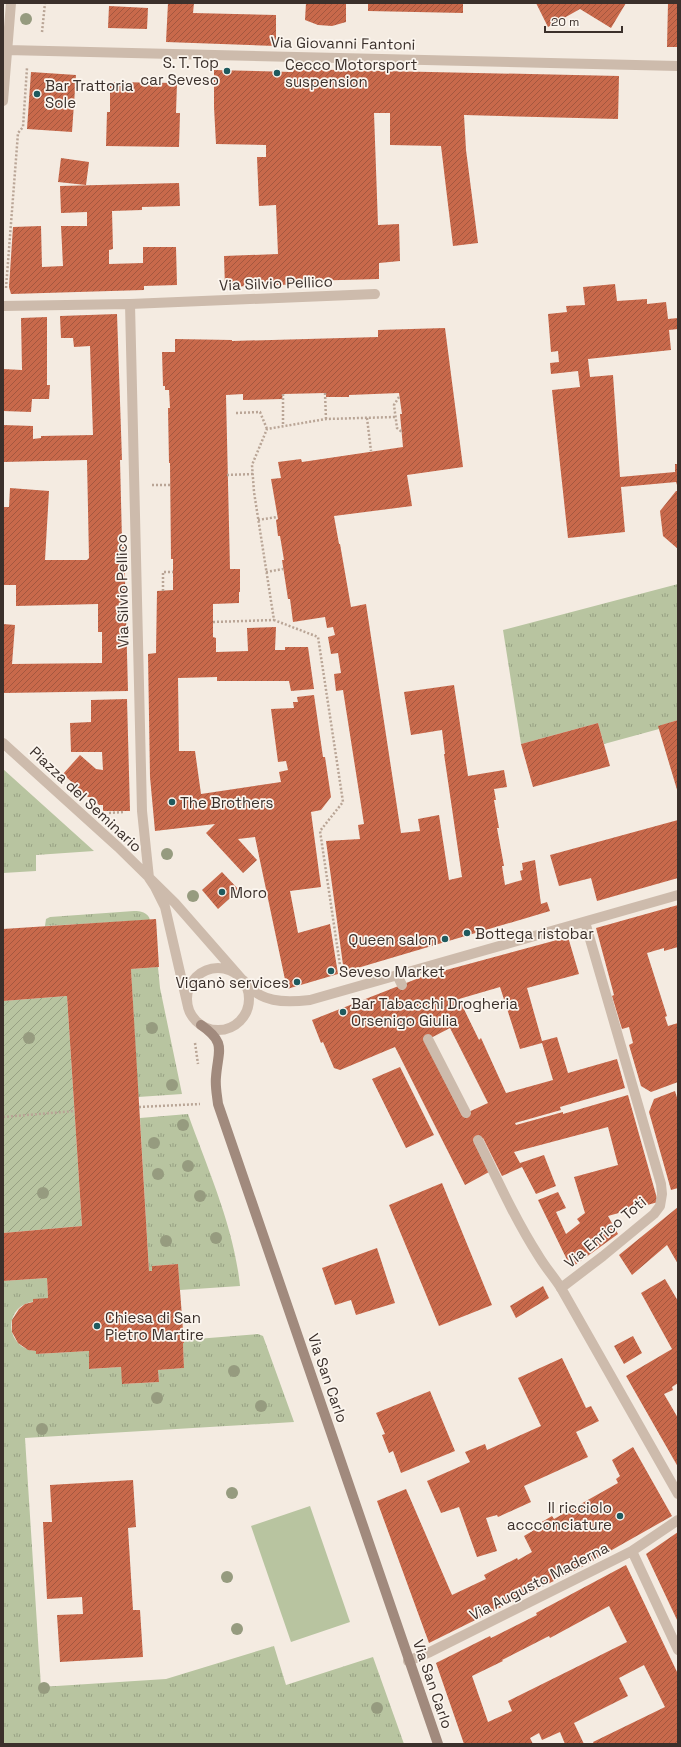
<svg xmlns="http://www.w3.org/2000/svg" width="681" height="1747" font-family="'Space Grotesk',sans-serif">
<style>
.grass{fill:url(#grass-tufts)}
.park{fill:#b8c4a0}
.garden{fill:url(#garden-furrows)}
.building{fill:url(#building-hatch);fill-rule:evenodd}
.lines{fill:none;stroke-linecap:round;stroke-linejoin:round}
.path{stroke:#b9a596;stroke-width:2.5;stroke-dasharray:2 2;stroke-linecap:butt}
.lane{stroke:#cdbbac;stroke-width:10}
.street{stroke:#cdbbac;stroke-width:10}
.secondary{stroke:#a18a7d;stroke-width:10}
.tree{fill:#969b7f}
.poi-dot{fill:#1f5a5e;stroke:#fbf5ee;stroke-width:1.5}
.labels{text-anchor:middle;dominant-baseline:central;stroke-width:3.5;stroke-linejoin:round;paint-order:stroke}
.street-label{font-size:15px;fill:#3b302b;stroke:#fbf5ee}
.poi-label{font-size:15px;fill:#3b302b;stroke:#fbf5ee;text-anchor:start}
</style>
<defs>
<pattern id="grass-tufts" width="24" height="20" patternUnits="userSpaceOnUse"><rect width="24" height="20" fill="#b8c4a0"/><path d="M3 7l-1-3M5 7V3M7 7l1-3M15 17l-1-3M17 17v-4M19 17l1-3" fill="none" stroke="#97a083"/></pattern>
<pattern id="garden-furrows" width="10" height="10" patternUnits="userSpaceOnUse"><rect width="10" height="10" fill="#b8c4a0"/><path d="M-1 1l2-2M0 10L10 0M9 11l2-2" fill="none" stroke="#97a083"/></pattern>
<pattern id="building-hatch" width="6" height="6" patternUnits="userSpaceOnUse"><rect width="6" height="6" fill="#c8694b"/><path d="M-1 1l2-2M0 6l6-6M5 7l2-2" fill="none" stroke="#a4573f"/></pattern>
</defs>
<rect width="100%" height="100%" fill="#f4ebe1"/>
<path class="grass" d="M678 584V720L659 726V729L604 744 598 723 521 744 503 630Z
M3 769 94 851 36 855V871L3 873Z
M134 911C140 911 148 912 150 920L45 926 46 919 50 917Z
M158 967 160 988 182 1094 138 1097 131 969Z
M188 1114C208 1170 234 1227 240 1286L180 1290 178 1264 152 1266V1271H149L140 1118Z
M47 1278 48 1298C38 1301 26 1301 18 1309 3 1326 15 1350 36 1351V1354L89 1351 90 1369 121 1367 123 1384 159 1382 158 1370 184 1368 183 1343H184V1340L258 1334 263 1336 294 1422 25 1438 41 1687 166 1679 274 1646 286 1685 373 1657 404 1744H3V1281Z"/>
<path class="park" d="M310 1506 350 1622 291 1642 251 1526Z"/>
<path class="garden" d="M67 996 82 1226 3 1233V1001Z"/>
<path class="building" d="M168 3H194L193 13 276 15V46L166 42Z
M306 3H346V22L332 26 318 25 305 20Z
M368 3H463V13L368 11Z
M536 3H626L611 28 580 9 548 27Z
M668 3H678V47H667Z
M109 6 148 8 147 29 108 28Z
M294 69 619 76 618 119 464 115 466 150 478 243 453 246 441 146 390 145V113H374L378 225 399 224 400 261 379 263V279L304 281 303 284 225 287 224 256 278 254 276 205 259 206 257 157H266V145L216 144 214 107V70L293 72Z
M31 72 76 75 72 132 27 129Z
M110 82 177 83 176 113H180L179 147 106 146 107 112H110Z
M61 158 89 162 86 185 58 182Z
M179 183 180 206 142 207V210L112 211 113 249 109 250V264L143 263V247H176L177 285 144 286V290L11 294 9 287 13 227 41 226 42 267 63 266 61 226H87V212L61 213 60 186Z
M615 284 617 301 647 299V304L666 302 668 319 678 318V329L669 330 671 350 588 359 590 377 613 375 620 477 675 472V464H678V488L676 482 621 487 625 532 568 538 552 390 580 387 578 371 551 374 550 363 559 362 558 351 551 352 548 314 567 312 566 306 585 305 583 287Z
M117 314 122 460H120L122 541H124L128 691 3 693V624L15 625 12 664 102 663V632H98V604L16 606V585H3V507H9L10 488 49 491 45 560H87L89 558 87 460 3 462V425L33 426V439L41 438V436L93 435 90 346 74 347 73 338H61L60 316Z
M47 317V385H50L49 399H32L31 412 3 411V369L22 370 21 318Z
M445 328 463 467 407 475 412 506 334 516 339 544H340L351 607 366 604 401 833 420 831 418 819 439 815 449 880 462 877 444 754H445L442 730 411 735 404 692 454 685 468 776 504 770 507 787 494 789 496 800H494L499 828H497L504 866H502L505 885 522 880 520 871 523 870 522 863 535 860 541 904 547 902 550 911 344 972 326 841 360 839 358 825 364 824 343 690 336 691 334 674 341 673 338 653 331 654 328 637 335 635 333 627 327 628 325 617 293 622 290 599H288L282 560H284L280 536H278L276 520 278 519 271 479 281 478 278 462 301 459 302 462 403 447 400 414H402L399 393 349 395V397H326V393L283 394 282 399 243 400V394L226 395 230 569H240V592H239V603L213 604V637L216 638V652L248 651 247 628 276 627 275 650H285V647H308L314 689 291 691 289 681H217V677L178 678 179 751H195L201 794 281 782 279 772 288 770 286 761 278 762 271 709 294 708 293 702H298L297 697 314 695 323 757H325L331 797 321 810 311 812 321 887 290 891 298 933 330 924 338 974 287 989 255 837 238 839 257 860 243 873 206 833 215 824 155 831 150 777 148 654 156 653 157 591 173 590V559H171L170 463H169L168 408H170L169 390H165V386H163L162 352H175V339L232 340V341L378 337V330Z
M676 491H678V549L663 536 660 511Z
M127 699 130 811H103V805H99L91 797H88L63 774 80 755 96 769 103 770 102 752H71L70 723 91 722V700Z
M678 720V793L658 726Z
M598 723 610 766 533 787 521 744Z
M678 820V878L597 901 591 878 559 886 550 855Z
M222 872 239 890 218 909 202 890Z
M678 905V947L664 951V948L647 953 667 1016 665 1017 668 1026 678 1023V1082L651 1092 641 1086 629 1045 633 1043 629 1027 622 1029 612 996 614 995 596 928Z
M156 919 159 967 131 969 149 1271H152V1266L178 1264 184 1343H183L184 1368 158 1370 159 1382 122 1384 121 1367 89 1369V1351L36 1354V1351L28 1350 18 1343 12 1332V1320L19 1309 25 1304 33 1302V1299L48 1298 47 1278 3 1281V1233L82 1226 67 996 3 1001V929Z
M568 937 579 974 527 988 542 1041 557 1037 568 1073 617 1059 625 1088 560 1107 561 1110 515 1123 516 1125 563 1112V1114L628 1095 658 1202 608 1216 618 1234 571 1268 538 1200 558 1192 566 1208 556 1212 566 1234 580 1223 577 1219 585 1213 574 1177 618 1165 608 1127 514 1152 520 1163 544 1155 556 1186 536 1194 522 1167 502 1176 483 1138 474 1142 489 1172 465 1185 395 1047 340 1070 334 1068 323 1042 321 1043 312 1020 424 976ZM500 987 520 1049 542 1043 553 1080 506 1093 481 1038 479 1040 459 999ZM450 1028 488 1103 462 1115 425 1041Z
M400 1067 434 1135 406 1148 372 1079Z
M675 1091 678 1101V1188L671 1190 649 1112 654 1099Z
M442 1183 492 1305 439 1326 389 1205Z
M678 1207V1264L667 1245 632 1275 619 1255Z
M377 1248 395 1303 356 1315 351 1300 335 1305 322 1268Z
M665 1279 678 1301V1383L672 1387 673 1390 664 1394 678 1418V1467L626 1376 672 1349 641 1293Z
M543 1286 549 1298 516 1318 510 1306Z
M633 1336 642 1353 624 1364 614 1346Z
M562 1358 586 1408 591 1406 599 1421 576 1432 588 1457 524 1486 531 1502 498 1517 497 1515 486 1518 497 1551 477 1557 459 1507 441 1513 427 1481 470 1462 465 1452 485 1444 487 1450 541 1426 518 1378Z
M430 1391 455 1451 401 1473 393 1451 389 1453 382 1435 385 1434 376 1413Z
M633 1447 672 1516 580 1568 429 1643 377 1501 406 1489 452 1595 486 1579 484 1575 517 1558 518 1560 532 1552 524 1536 541 1526 540 1523 552 1516 554 1519 618 1483 616 1479 620 1476 612 1460Z
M133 1480 136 1527 128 1528 133 1610H140L143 1657 60 1662 57 1615 83 1614 82 1597 47 1599 43 1522H52L50 1485Z
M678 1532V1622L646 1554Z
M626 1565 678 1674V1744H594L593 1742 665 1707 644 1665 619 1678 628 1696 574 1723 584 1744H565L560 1732 542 1740 539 1733 530 1738 533 1744H464L436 1663 490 1636 491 1638 537 1615 536 1613ZM609 1606 627 1642 508 1701 512 1711 488 1722 472 1676 503 1661 502 1660 549 1636 550 1638Z"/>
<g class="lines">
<path class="path" d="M42 32 45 3
M6 288 18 133 23 127 27 68
M325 393 326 419
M283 394V426
M399 397 394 405 397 428 403 433
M236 413 260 412 267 429
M367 418 371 451
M227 475 253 474
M152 485H171
M258 520 277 517
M266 572 283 569
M163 591V572H173
M213 622 274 620
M109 813 124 812
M341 972 320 831 343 802 318 637 274 620 254 492 252 465 267 429 326 419 395 417
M195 1043 198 1064
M139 1107 200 1104
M3 1117 75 1111"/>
<path class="lane" d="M130 304 375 294
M397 975 402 985
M428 1039 466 1113
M478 1140C497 1179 515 1219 538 1255 545 1267 554 1277 561 1288"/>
<path class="street" d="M7 50 678 66
M3 101 11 3
M3 306 130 304 142 811 149 878 155 887 165 907 188 1007
M3 743 118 847 175 903 239 976
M585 922 661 1184 662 1194 660 1206 654 1214 603 1256 561 1288 678 1494
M187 999a31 31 0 1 1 62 0a31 31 0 1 1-62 0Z
M243 980C260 1003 284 1003 310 1000L678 895
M632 1551 678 1650
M408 1661 430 1652 632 1551 678 1520"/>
<path class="secondary" d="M201 1025C227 1043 218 1050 216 1077 215 1086 217 1095 218 1104L438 1744"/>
</g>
<g class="tree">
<circle cx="26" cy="19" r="6"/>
<circle cx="167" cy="854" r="6"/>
<circle cx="193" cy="896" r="6"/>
<circle cx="152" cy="1028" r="6"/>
<circle cx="29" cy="1038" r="6"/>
<circle cx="172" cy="1085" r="6"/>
<circle cx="183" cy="1125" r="6"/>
<circle cx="154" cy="1143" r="6"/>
<circle cx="188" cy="1166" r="6"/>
<circle cx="158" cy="1174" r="6"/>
<circle cx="43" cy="1193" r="6"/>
<circle cx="200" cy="1196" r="6"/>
<circle cx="216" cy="1238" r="6"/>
<circle cx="166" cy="1241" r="6"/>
<circle cx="234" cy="1371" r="6"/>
<circle cx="157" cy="1398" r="6"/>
<circle cx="261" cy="1406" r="6"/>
<circle cx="42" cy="1429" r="6"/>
<circle cx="232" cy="1493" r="6"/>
<circle cx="227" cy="1577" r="6"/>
<circle cx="237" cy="1629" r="6"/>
<circle cx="44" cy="1688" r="6"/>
<circle cx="377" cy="1708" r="6"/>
</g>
<g class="poi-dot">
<circle cx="227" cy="71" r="4"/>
<circle cx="277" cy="73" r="4"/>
<circle cx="37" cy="94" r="4"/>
<circle cx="172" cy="802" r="4"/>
<circle cx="222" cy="892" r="4"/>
<circle cx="467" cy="933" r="4"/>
<circle cx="445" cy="939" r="4"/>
<circle cx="331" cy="971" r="4"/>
<circle cx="297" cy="982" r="4"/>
<circle cx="343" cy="1012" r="4"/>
<circle cx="97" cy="1326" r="4"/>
<circle cx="620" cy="1516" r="4"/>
</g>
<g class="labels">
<g class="street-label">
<text transform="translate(343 43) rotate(1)">Via Giovanni Fantoni</text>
<text transform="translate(276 283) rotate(-2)">Via Silvio Pellico</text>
<text transform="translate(122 591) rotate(-91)">Via Silvio Pellico</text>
<text transform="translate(86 799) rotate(43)">Piazza del Seminario</text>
<text transform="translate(605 1232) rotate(-40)">Via Enrico Toti</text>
<text transform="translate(328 1378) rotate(71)">Via San Carlo</text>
<text transform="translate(539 1581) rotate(-27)">Via Augusto Maderna</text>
<text transform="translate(433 1684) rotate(71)">Via San Carlo</text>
</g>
<g class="poi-label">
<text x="219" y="62" text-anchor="end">S. T. Top<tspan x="219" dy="17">car Seveso</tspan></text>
<text x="285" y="64">Cecco Motorsport<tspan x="285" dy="17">suspension</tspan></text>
<text x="45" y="85">Bar Trattoria<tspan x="45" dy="17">Sole</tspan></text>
<text x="180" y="802">The Brothers</text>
<text x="230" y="892">Moro</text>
<text x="475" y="933">Bottega ristobar</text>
<text x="437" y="939" text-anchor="end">Queen salon</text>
<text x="339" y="971">Seveso Market</text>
<text x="289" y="982" text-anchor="end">Viganò services</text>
<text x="351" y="1003">Bar Tabacchi Drogheria<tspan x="351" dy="17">Orsenigo Giulia</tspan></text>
<text x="105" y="1317">Chiesa di San<tspan x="105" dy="17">Pietro Martire</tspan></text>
<text x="612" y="1507" text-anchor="end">Il ricciolo<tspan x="612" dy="17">accconciature</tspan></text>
</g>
</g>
<rect width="681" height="1747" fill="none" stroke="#3b302b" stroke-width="8"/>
<path d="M545 26v6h77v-6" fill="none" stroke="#3b302b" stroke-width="2"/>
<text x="551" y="26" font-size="12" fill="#3b302b" stroke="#fbf5ee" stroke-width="3" paint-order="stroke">20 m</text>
</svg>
